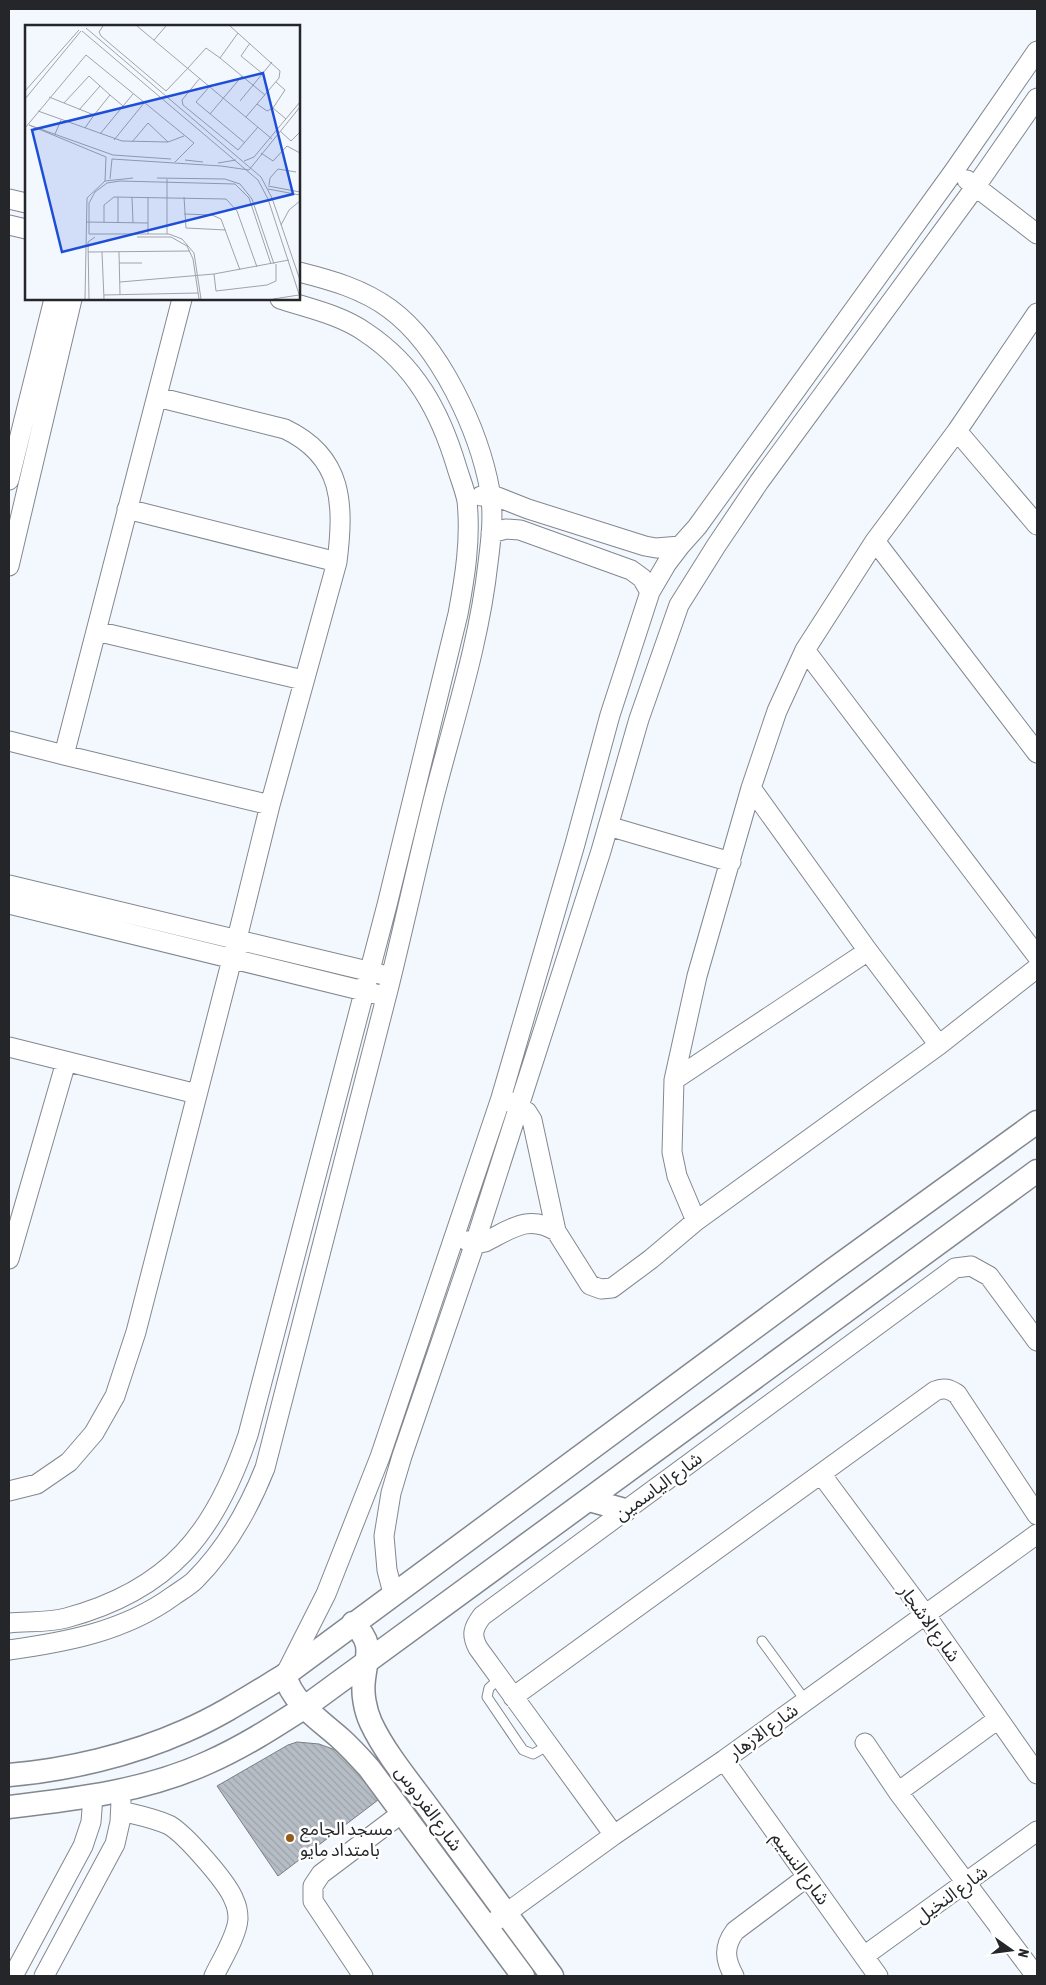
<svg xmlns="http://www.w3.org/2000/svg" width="1046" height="1985" font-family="'Asap Condensed','Noto Sans Arabic',sans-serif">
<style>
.building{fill:url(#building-back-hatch);stroke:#797e86}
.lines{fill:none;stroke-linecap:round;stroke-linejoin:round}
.service-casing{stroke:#838890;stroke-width:11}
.minor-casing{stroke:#838890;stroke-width:21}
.tertiary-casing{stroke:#838890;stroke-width:25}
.service{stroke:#fff;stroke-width:9}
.minor{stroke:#fff;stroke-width:19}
.tertiary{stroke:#fff;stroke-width:22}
.poi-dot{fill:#965a1b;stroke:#fff;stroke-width:2}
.labels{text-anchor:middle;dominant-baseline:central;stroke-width:5;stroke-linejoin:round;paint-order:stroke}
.street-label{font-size:18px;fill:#242629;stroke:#fff}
.poi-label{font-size:18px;fill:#242629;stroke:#fff;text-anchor:start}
.inset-road{fill:none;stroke:#a0a3a9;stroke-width:1}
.view{fill:#1d4ed8;fill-opacity:0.15;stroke:#1d4ed8;stroke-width:2.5}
.inset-edge{fill:none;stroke:#242629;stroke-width:2.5}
</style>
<defs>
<pattern id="building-back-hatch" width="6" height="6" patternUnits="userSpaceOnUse" patternTransform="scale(1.25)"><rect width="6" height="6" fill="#b7bdc5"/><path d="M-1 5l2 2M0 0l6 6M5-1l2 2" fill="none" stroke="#9da2a9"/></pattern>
</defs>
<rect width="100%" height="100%" fill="#f3f7fe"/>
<path class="building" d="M297 1742 319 1744 338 1751 353 1764 378 1800 278 1876 217 1786 288 1745Z"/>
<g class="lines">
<g class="service-casing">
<path id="service" d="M762 1641 805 1700
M500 1678 489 1688 487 1697 523 1750 533 1754 549 1745"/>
</g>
<g class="minor-casing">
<path id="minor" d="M967 180 1037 234
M9 199 26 203
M9 225 26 229
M957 431 1037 525
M9 480 54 299
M481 496 490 494 528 509 645 546 656 548 680 546 697 527 954 171 1037 51
M127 509 337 562
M875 541 1037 753
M9 566 72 299
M650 592 667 563 680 546
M96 631 303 680
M805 650 1037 956
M9 741 64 755 182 299
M64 755 270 805
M608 826 731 862
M9 885 380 974
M9 904 376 994
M868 951 939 1045
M9 1047 197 1094
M674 1080 868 951 751 788
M511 1102 527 1112 532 1120 556 1231 590 1285 601 1289 612 1288 651 1259 696 1221 939 1045 1037 968
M696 1221 677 1176 672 1152 674 1080 697 976 751 788 777 711 805 650 875 541 957 431 1037 313
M467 1241 480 1243 485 1242C511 1229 528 1214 556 1231
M9 1259 66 1062
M821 1474 925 1614 1037 1774
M9 1491 37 1484 69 1462 94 1433 115 1396 136 1332 232 959 270 805 337 562C344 505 344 457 285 429L157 397
M393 1593 387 1570 384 1536 391 1493 402 1456 475 1243 601 851 639 719 679 605 716 546 759 482 976 186 1037 98
M9 1623C27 1621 48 1623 66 1618 170 1590 215 1533 248 1435L387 905 458 614C465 577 471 539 467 501 465 490 460 478 457 468 440 411 415 365 365 332 341 315 308 308 280 299
M9 1650C67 1642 125 1631 173 1596 180 1591 189 1586 195 1580 226 1549 249 1508 265 1468 306 1310 347 1152 387 994 403 930 417 865 433 801 453 722 479 645 488 563 491 540 494 515 490 491 479 430 440 346 390 309 363 289 331 280 299 272
M285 1675 326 1594 380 1457 501 1098 575 844 610 715 650 592 642 578 631 570 520 530 506 529 491 533
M513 1697 935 1391C944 1387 949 1389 957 1394L1037 1515
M865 1743 898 1792 1036 1976
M724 1760 878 1976
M898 1792 998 1719
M121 1811C137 1815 154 1818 169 1825 185 1834 228 1883 234 1900 237 1906 238 1913 238 1919 237 1936 221 1961 214 1976
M614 1835 478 1648C471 1635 473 1628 482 1616L955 1268 971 1266 989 1276 1037 1341
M494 1922 614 1835 724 1760 1037 1534
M864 1956 1037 1831
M13 1976 83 1846 91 1822 93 1796
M44 1976 115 1844 120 1822 121 1801
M363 1976 313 1901V1886L321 1874 402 1813
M734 1976C725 1960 723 1947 735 1931L807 1877"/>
</g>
<g class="tertiary-casing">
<path id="tertiary" d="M589 1500 625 1510
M353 1623C374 1644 367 1653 364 1679 362 1693 365 1710 371 1723 386 1755 413 1786 433 1814 473 1868 512 1922 552 1976
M285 1675C292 1703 320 1720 341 1739 351 1748 360 1758 369 1768L523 1976
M9 1775C68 1770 131 1755 185 1731 220 1716 252 1695 285 1675L831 1271 1037 1122
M9 1807C77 1799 146 1791 209 1762 243 1747 274 1727 305 1707L1037 1171"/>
</g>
<use href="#service" class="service"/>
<use href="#minor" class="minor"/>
<use href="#tertiary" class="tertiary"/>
</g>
<circle class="poi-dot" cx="290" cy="1838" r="5"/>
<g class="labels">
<g class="street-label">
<text transform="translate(658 1486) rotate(-36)">شارع الياسمين</text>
<text transform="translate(930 1623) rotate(54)">شارع الاشجار</text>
<text transform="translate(763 1731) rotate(-36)">شارع الازهار</text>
<text transform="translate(429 1808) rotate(54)">شارع الفردوس</text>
<text transform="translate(801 1868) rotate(54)">شارع النسيم</text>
<text transform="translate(951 1894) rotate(-36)">شارع النخيل</text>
</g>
<g class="poi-label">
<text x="300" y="1828">مسجد الجامع<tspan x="300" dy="21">بامتداد مايو</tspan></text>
</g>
</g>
<g transform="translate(25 25)">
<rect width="275" height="275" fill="#f3f7fe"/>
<path class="inset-road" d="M78 1 74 7 76 11 141 66 163 43M112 1 247 114M205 1 255 46 254 53 221 92M61 3 236 152 247 173 275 255M57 6 233 155 243 174 274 269M213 8 195 33 240 70M129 15 141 1M225 18 216 31 238 49M163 43 181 23 195 33M175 53 157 75 158 80 213 125 233 102M185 61 171 77 220 118M0 66 54 5M24 72 69 90 60 103M0 74 56 6M215 76 247 37M39 78 64 51 85 70M232 79 242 86 248 83 260 65 251 57M248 83 261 94M54 85 75 61M13 86 97 116 143 117 159 111M185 89 217 51M69 90 85 70 98 81M4 100 88 130 146 134M4 100 81 132 80 156M0 103 61 30 169 118 150 137M255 106 266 116 275 107M30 109 36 95M75 109 108 69M89 115 119 78M107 117 123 98 143 117M236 128 248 136 262 121 275 128M160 135 178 137M219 136 229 132 275 77M193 138 211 135M132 153 200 154 215 159 227 174 249 239M85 154 87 134 196 141 224 145 275 82M142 154V209M244 160 245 153 253 144 271 147M243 161 275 167M243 164 275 170M107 172 108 198M123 172V198M159 172 161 203 201 205M159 189 187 190 196 194 215 245M62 197 123 198V209M79 197V180L89 172 201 174 212 186 232 242M93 197V172M256 200 264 185 275 176M112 212H146L162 221 168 234 174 274M63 227 165 226M77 227 79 274M94 227 95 270M94 238H117M189 249 191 266 242 260 251 256V239M95 257 189 249 264 235M79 270 173 268M60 274 62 173 80 156 108 153M64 274 63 217 70 212M176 274 169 228 157 214 144 209H64V178L70 167 82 158 95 156 210 159 224 173 246 239M248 274 274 270"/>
<path class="view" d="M238 48 268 169 37 227 7 105Z"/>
<rect width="275" height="275" class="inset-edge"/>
</g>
<rect width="1046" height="1985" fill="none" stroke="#242629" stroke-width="20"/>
<g transform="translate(1011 1950) rotate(104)" stroke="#ffffff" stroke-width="4" paint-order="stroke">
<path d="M0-4L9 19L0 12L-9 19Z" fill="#242629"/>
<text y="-8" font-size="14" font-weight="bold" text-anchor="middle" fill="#242629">N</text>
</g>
</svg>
